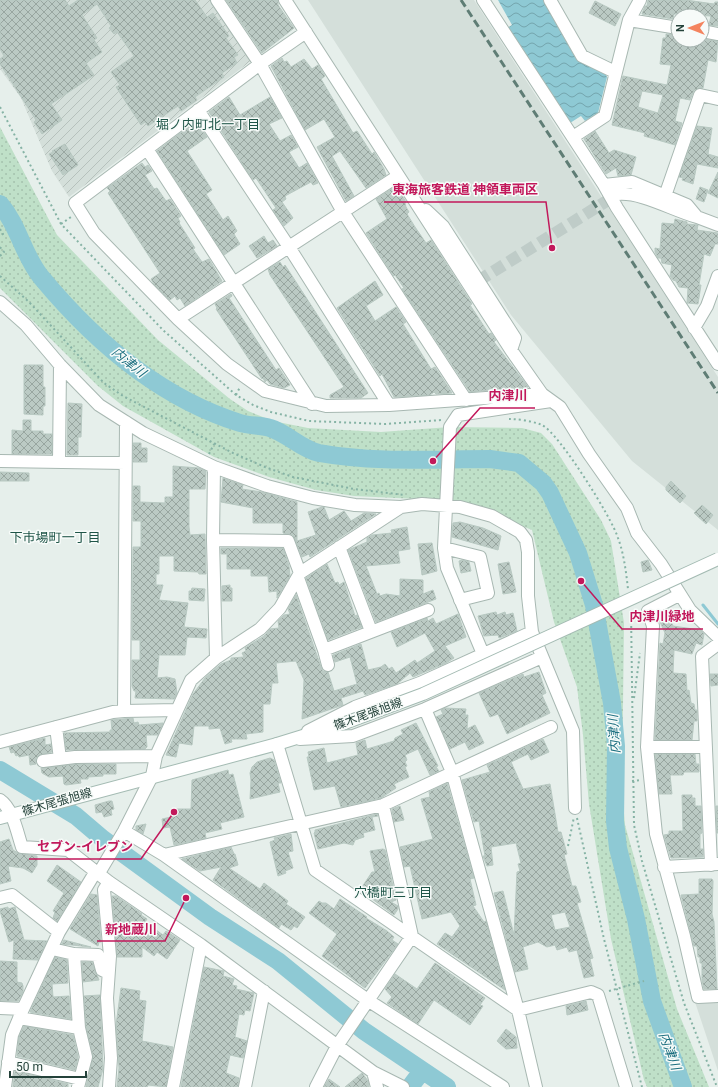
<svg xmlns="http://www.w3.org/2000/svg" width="718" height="1087" font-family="Roboto,'Noto Sans JP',sans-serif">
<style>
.built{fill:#d4dfda}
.industrial{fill:url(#industrial-furrows)}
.park{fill:url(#park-dots)}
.water{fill:url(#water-waves)}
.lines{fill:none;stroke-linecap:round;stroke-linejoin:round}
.stream{stroke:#8ec9d4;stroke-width:3}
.river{stroke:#8ec9d4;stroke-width:18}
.building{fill:url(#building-cross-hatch);stroke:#b8c9c2;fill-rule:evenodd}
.minor-tunnel{stroke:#bfccc8;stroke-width:12;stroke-dasharray:12 6;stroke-linecap:butt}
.minor-casing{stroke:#a8b8b2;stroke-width:14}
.secondary-casing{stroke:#a4bbb3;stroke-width:14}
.path{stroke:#86b3a5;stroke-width:2;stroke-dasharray:2 3;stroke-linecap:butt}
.minor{stroke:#fff;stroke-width:12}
.secondary{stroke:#fff;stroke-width:12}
.rail{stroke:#5f7d75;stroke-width:3;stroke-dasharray:8 4;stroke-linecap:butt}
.secondary-bridge-casing{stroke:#a4bbb3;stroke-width:14;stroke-linecap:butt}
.secondary-bridge{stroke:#fff;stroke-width:12}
.labels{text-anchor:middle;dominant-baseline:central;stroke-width:3;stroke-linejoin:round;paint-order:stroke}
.street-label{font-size:12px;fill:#24423a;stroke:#f7fbf9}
.neighbourhood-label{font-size:13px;fill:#1f5548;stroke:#f7fbf9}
.water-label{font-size:13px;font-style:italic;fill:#1c6f80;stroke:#f7fbf9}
.leader{fill:none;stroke:#c2185b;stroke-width:1.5}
.callout-dot{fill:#c2185b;stroke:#f7fbf9;stroke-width:1.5}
.callout-label{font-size:13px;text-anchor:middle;font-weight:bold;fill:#c2185b;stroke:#f7fbf9;stroke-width:3;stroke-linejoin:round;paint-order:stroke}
</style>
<defs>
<pattern id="industrial-furrows" width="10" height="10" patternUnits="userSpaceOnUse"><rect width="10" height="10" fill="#d4dfda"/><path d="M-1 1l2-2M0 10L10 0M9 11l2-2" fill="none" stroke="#b6c1bc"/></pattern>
<pattern id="park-dots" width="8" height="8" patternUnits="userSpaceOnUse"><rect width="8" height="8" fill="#bfe0c8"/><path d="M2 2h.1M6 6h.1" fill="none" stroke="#a4c1ad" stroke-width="1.8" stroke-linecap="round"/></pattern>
<pattern id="water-waves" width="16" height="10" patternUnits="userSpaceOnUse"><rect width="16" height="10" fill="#8ec9d4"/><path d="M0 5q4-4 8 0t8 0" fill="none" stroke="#74a5ad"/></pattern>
<pattern id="building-cross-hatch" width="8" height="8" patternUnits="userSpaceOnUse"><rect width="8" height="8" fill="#bbcac4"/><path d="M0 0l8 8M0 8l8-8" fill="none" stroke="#98a6a0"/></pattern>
</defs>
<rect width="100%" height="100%" fill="#e6efeb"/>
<path class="built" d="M308 0H474L718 377V530L632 461 511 315Z
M718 1001V1071L695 1002Z"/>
<path class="industrial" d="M0 0H211L251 61 69 197 52 171 21 98 0 69Z"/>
<path class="park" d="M0 127 57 235 158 340 230 399 248 411 273 421 308 428 381 432 450 427 522 428 541 433 552 444 601 520 611 541 624 623 622 789 625 825 677 1009 709 1087H647L644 1080 611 939 589 804 583 735 577 687 554 622 532 530 460 501 354 496 316 490 269 477 214 457 123 406 98 386 0 288Z"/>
<path class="water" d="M498 0H545L581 62 605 73 607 77 598 113 585 121 581 116 570 123 507 28 512 25Z"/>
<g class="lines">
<path class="stream" d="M703 605 718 624"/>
<path class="river" d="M0 204C19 226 23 255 41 277 94 341 160 398 240 423 250 426 261 425 270 428 287 433 301 449 319 453 375 463 433 459 490 459L519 463 543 483 550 493 578 553 594 605 612 703 616 746 615 821 618 848 636 919 652 1001 683 1087
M0 770 76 816 103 839 210 917 278 961 364 1031 447 1087
M410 1087 422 1071"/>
</g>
<path class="building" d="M0 0H65L69 6 78 0H195L207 17 213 13 229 36 226 38 238 55 234 57 237 63 222 73 224 77 195 97 197 100 181 111 178 106 148 126 145 122 141 125 116 87 120 85 111 72 134 56 117 32 114 34 109 28 111 26 97 4 82 15 97 38 94 40 102 52 86 63 94 75 51 104 62 120 42 134 34 122 36 120 0 64V59L4 56 0 49Z
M226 0H278V5L294 28 262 53Z
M648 0H686L714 4 715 2H718V26L709 25 711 16 674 14 673 19 642 14 645 6H647Z
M595 1 621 14 615 26 589 13Z
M666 34 678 35V40L702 39 718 41 716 62 708 60 703 88 694 90 690 100 680 98 675 121 682 123 675 145 644 136 645 133 612 125 623 76 667 85 671 65 660 64 663 38H666ZM642 91 663 95 658 113 638 107Z
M282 58 284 62 287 61 291 67 304 59 312 69 318 65 325 76 321 79 353 133 357 131 372 154 374 152 384 169 386 175 366 188 340 151 332 156 354 196 346 201 317 147 335 137 324 119 305 130 271 66Z
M229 97 240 115 270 97 282 118 269 124 280 141 291 135 298 147 289 152 299 168 307 163 318 183 313 185 311 182 285 196 286 199 282 202 293 218 284 226 273 210 276 208 256 178 253 180 209 112Z
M196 121 207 137 187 151 212 190 206 194 223 220 228 216 237 231 234 234 240 244 224 255 157 151Z
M697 126 712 128 708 154 718 157V168L697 164 693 184 682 180 683 178 679 177Z
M595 131 609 153 614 150 636 157 631 175 618 176 616 168 606 174 584 139Z
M65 144 78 165 63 175 49 154 53 152 52 151Z
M142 163 145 167 148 165 152 171 145 175 154 189 157 188 166 201 170 199 181 216 178 218 180 222 179 223 195 248 193 249 202 262 209 259 222 281 185 306 180 298 177 300 175 296 170 300 154 284 151 279 160 273 108 193 110 191 107 188Z
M718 172V198L708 193Z
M396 186 406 202 405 203 406 207 409 212 407 214 415 227 426 243 431 240 472 304 470 305 489 334 491 333 496 340 494 342 528 387 493 390 492 388 489 390 470 392 402 289 404 288 395 275 394 276 391 272 366 233 387 219 376 199Z
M700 187 708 190 704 202 696 199Z
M675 219 687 222V224L698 225 697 230 718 233V244H715L710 256 704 254 699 285H701L698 304 687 303 688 288 679 287 676 281 673 280 670 276 672 265 662 263 661 258H658L655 252V248L660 249 662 223 674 224Z
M264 236 268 243 273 240 277 246 257 258 249 246Z
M280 262 283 267 285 265 366 390 368 393 361 398H330V395L344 387 270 275 268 269Z
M375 281 383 295 366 306 375 321 396 307 406 322 403 324 431 369 435 367 452 393 436 394 434 392 430 395 394 397 382 374 380 376 337 308Z
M231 294 232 296 229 298 276 370 279 368 290 385 284 388 270 384 267 380 265 382 263 378 262 379 216 309 217 308 215 304Z
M24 365H43V387H45V406H43V415L24 414Z
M68 403 82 404 81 437H78V455H67Z
M23 420H31V431H43V434H52V454H12V430L23 431Z
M133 443H141V448H147V462H133Z
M173 466 199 468 206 471 205 489H189V527L190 535 205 534 206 574H199L198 572 174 571V556H159V574H156V585H163L159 600 188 603 184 627 207 629 206 638 187 637 185 655H159L157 678 167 677 175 679 177 693 174 699 135 698 136 691H134L132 686V660H140V640H132L133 547H141V521H133V486H140V502L165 503V497H173Z
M0 472 29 473V481H0Z
M223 478 243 485 242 489 262 492 297 502V541L316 535 308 512 322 507H324L329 520 344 511 351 521 364 513 376 514 310 557 309 554 302 557 293 535 283 533V523H253V508L221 502Z
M671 481 686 496 680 503 666 490V487Z
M702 505 713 515 706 524 694 513Z
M460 522 483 528 499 535 501 536 498 550 452 537 453 523Z
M407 527 410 549 398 551 400 563 366 566 377 594 379 593 380 596 386 594 400 596V579L423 580V594L433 590 436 599 376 622 348 550 367 542V538L372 535 392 533 391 530Z
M432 543 437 571 422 575 418 544Z
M221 548H283L289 566 290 576 277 598V591L269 592 268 576H251V569H227V554H221Z
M462 560 469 562 471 571 461 573 459 561Z
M648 560 652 570 643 572 641 562Z
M509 562 516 592 503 594 498 564Z
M327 564 335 583 338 582 339 585 344 582 355 616 357 615 362 627 328 640 306 578Z
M230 585V588H232V601H222V586Z
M192 588 205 589 204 601 189 600V591H191Z
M296 595 321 667 323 671 328 672 334 691 357 684 350 657 335 662 333 655 361 644 368 670 381 667 385 664 389 669 392 667 396 673 415 660 417 663 435 651 425 633 397 647 391 632 427 618 428 621 433 618 436 624 458 614 466 637 445 646 454 658 446 663 413 677 410 673 397 684 365 695 363 691 341 698 343 705 302 719 304 680 296 661 276 663 278 683H272L270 704H263V732L246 734 247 739H231L232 742 225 744 220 728 209 729V726H194L192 745 179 743 176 757 166 755 193 694 205 678 221 664 231 660V658L244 657 242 653 246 651 245 648 264 636 270 629 279 628 278 621 284 615 290 614 288 609Z
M667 610 673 626 700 630 704 634 702 645 696 643 692 654 674 650 673 673 686 674 687 691 689 690 691 703 694 704 695 710H697V721H694L692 740H655L660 643 663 644 665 633 657 615Z
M496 612 497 615 505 612 506 615 513 613 517 631 499 638 498 635 484 636 478 616Z
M539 672 546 693 542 695 550 713 507 734 498 714 490 717 479 693 523 674 524 677Z
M710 674H718V685L711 686Z
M445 708 466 709 465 715H468L467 729 475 725 484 743 469 750 465 742 450 749 436 717 443 714 441 710Z
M133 718 134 723 138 722 139 725 163 723 158 735H146L147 747 145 749 66 750 64 733 110 732V730H112L111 720Z
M416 723 438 766 436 767 439 771 430 775 418 749 405 755 407 760 405 762 407 766 405 767 409 777 394 784 396 788 381 798 341 807 335 786 314 790 307 757H309L308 752 324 748 327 763 358 755 356 743 365 740 367 749 394 741 395 738 403 734 401 730Z
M45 738V745L51 744 52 752 39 755 36 758V764L30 765 29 755 19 757 18 755 16 756 14 752 11 753 9 747Z
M543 739 549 752 531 760 528 754 511 762 523 789 550 784 558 832H561L567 854 564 855 572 886H576L581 902 577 903 593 958 590 959 594 976 584 978 577 950 569 952 567 947 557 950 555 945 547 947 538 942 523 947 528 969 515 972 494 893 503 891 514 935 517 872 520 871 518 864 521 863 516 843 491 847 493 865 487 866 483 856H485L479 821 474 822 462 780 490 772 487 765ZM565 912 570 927 555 930 551 915Z
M655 754H695L696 764H699V772H684L683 775H670L672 794H659Z
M270 758 274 760 281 783H278L280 792 250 799 251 780 250 773 252 767 257 762Z
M76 764H116V774H103V776L88 777V779H80L81 783 66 785 64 784 63 776 49 777 42 773 41 768Z
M228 770 229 775 233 774 244 817 220 823 222 829 205 833 206 838 174 845 170 827 163 828 162 819 171 817V812H175V809H191L192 780Z
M447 783 474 878 470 879 476 905 473 906 484 922 486 921 505 990 437 944 445 933 452 937 460 926 451 912 422 919 410 866 404 867 400 847 433 839 421 799 430 797 429 792Z
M682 795H692V798H695V806H701L702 833 700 834V849H703V857L671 858 670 855 664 835 669 834V831H683Z
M109 801H112L114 809 111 810 112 815 104 817 102 812 96 813 95 805Z
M400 806 404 820 394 822 392 809Z
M716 806H718V833H717Z
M377 814 378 816 372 817 375 830 363 833 364 837 355 840 353 845 344 843 318 849 314 833 315 832V830Z
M146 824 143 834 136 830V826Z
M291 834 293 851 288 852 293 868 285 871 286 873 278 876 270 842 275 840 274 838Z
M9 839 13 850 18 853 37 856V865L32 873 23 868 8 866 11 881 0 884V842Z
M231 847 234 854H235L238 865 229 868 260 889 264 883 288 901 286 904 305 917 297 928 294 926 291 930 281 924 279 928 213 880 221 867 200 871 182 859Z
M383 849 385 850 396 900 391 902 398 906V909L394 915 360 890 372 872H375L370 851Z
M57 865 81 882 57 921 53 918 55 912 53 911 64 893 47 881Z
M699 879H712L713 881 712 914 714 922 717 989H704L702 980V963H700V957H698L697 946H694L681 895 699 894Z
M91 894 97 895 101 942H99L98 946 70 929Z
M112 896H116L142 914 141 915 147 919 145 922 163 935 166 931 180 940 167 959 157 952 154 956 142 947V957H117Z
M340 899 367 917 366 918 387 931 394 937 392 940 398 944 365 988 322 956 337 934 309 913 319 901 322 903H326L334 909Z
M8 907V909L15 907 24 940 47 941 38 960 13 959 14 940 9 942 0 911V909Z
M64 940 91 947 62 944Z
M55 957 67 960 68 983 52 984 53 997 69 996 71 1019 30 1012Z
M0 961 17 962V982L22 983 23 986V992L18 1001H0Z
M82 962H92L99 980 83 982Z
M435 963 485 998 480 1005 483 1006 470 1025 434 1000 418 1024 387 1003 392 997 385 989 395 974 417 989Z
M204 967 224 971 223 976 234 979 232 985 237 986 236 989 254 993 250 1011 245 1010 244 1015 239 1014 235 1037 247 1041 243 1058 230 1055 226 1073 239 1078 238 1087H181Z
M121 988 140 991 139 1000 146 1001 142 1041 173 1047 166 1087 148 1085 147 1087H117L119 1068 116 1025Z
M100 995 103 1069 98 1087H86L93 1056 86 1027 84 996Z
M586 1001 588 1010 567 1015 566 1006Z
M24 1026 73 1035 78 1057 75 1070 17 1056 19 1037Z
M506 1029 516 1037 517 1048 506 1049 497 1041Z
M15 1071 68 1084V1087H13Z
M362 1073 368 1081 369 1087H345Z
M329 1079 340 1087H324Z"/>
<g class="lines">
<path class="minor-tunnel" d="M478 281 618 194"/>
<g class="minor-casing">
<path id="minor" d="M217 0 260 64 343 212 466 400
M285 0 511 350 542 394 560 407 589 454 627 508 637 533 661 564 690 610 718 637
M483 0 604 185 632 182 687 205 697 217 718 225
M550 0 582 56 615 72
M629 20 678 28
M702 31 718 34
M306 32 260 64 75 203 94 233 178 319 227 364 265 391 326 406 389 405 542 394
M198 110 289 247 389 405
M573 137 605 116 629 20 640 0
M147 149 312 404
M604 185 617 208 718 364
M618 194C642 192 672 210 697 217
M665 196 700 95 718 99
M426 210 443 226 515 338 511 350
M0 302 26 325 60 365 99 405 143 433 214 467 267 486 313 498 355 505 401 507 422 504 460 507 492 516 520 532 526 540 528 552V596L532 632 573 731 575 808
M178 319 398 176
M694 328 707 306 718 276
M126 422 124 711 177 710
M0 461 125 463
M59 462 60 365
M214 467 213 540 216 658
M213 540 288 541 300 573
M339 547 371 631
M444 548 480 557 488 593 460 600
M298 578 324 650 328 665
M679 595 648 611 653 626 647 747 656 834 684 936 698 997 718 996
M324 650 428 610
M483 654 447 568 444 548 450 427 458 415 551 401
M425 709 452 772 518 1010 536 1087
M56 727 60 759
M308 731 355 707 420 683 532 632
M300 739 353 736 425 709 542 657
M0 742 113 712 124 711
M277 744 315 870 518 1010 591 992 598 995 626 1087
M647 747H706
M43 761 75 757 156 756
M0 800C13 809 17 832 22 847L68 850 109 882 201 945 373 1072 377 1087
M124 831 164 855 369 1001 503 1087
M164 855 383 805 551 727
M711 865 702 656 718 644
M664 867 718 864
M99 873 124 831 152 776 156 756 191 680 216 658 260 629 280 608 300 573 401 507
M0 898 12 895 59 932
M52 949 74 954 98 955 102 970 108 973
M74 954 79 1028 86 1057 78 1087
M0 1008 23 1009
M19 1018 79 1028
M8 1062 80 1079
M373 1072 403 1087
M5 1087 12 1035 23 1009 59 932 96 871
M109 1087 111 1058 107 998 110 956 104 890 109 882
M173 1087 201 945
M245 1087 264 991
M316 1087 337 1046 412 936 383 805"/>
</g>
<g class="secondary-casing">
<path id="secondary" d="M0 818 277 744 345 723"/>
</g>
<path class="path" d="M0 107 61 224 163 330 236 395 253 405 271 412 309 421 385 424 442 420
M61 224 71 217
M0 229 3 234 0 236
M0 247 4 252 0 256
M0 276 29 302 104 383 123 396 233 453 265 467 293 477 354 489 405 495
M236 395 240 387
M509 419C519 419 532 421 542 425 559 433 612 518 618 538 624 554 626 572 628 589
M209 454 214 444
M631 611 634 825 642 861 684 1003 717 1087
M634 698 640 653
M632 781 641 780
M577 818 604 939 642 1087
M568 846 574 817
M609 991 644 981"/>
<use href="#minor" class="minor"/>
<use href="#secondary" class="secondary"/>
<path class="rail" d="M461 0 718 393"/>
<g class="secondary-bridge-casing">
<path id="secondary-bridge" d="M345 723 423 694 718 559"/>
</g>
<use href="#secondary-bridge" class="secondary-bridge"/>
</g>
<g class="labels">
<g class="street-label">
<text transform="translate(368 714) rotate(-20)">篠木尾張旭線</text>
<text transform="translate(57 802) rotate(-16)">篠木尾張旭線</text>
</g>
<g class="neighbourhood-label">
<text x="208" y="124">堀ノ内町北一丁目</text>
<text x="55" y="537">下市場町一丁目</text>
<text x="393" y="892">穴橋町三丁目</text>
</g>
<g class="water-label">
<text transform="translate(129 362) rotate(39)">内津川</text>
<text transform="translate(614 734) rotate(-94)">内津川</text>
<text transform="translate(670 1051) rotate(70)">内津川</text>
</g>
</g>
<path class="leader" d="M552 248L546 202H384M433 461L480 408H535M581 581L622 629H703M174 812L141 859H29M186 898L165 941H97"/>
<g class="callout-dot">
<circle cx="552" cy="248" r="4"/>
<circle cx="433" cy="461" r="4"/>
<circle cx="581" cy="581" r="4"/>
<circle cx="174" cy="812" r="4"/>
<circle cx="186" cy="898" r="4"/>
</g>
<g class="callout-label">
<text x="465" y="194">東海旅客鉄道 神領車両区</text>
<text x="508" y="400">内津川</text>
<text x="662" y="621">内津川緑地</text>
<text x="85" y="851">セブン-イレブン</text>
<text x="131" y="934">新地蔵川</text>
</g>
<g transform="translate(690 28) rotate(270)"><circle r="19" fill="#f7fbf9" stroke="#a3b1ad"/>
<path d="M0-3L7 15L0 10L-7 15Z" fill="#f4845f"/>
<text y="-6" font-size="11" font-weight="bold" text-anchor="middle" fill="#24423a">N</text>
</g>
<path d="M10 1071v6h76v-6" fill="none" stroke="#24423a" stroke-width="2"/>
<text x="16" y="1071" font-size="12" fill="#24423a" stroke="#f7fbf9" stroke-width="3" paint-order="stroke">50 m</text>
</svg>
